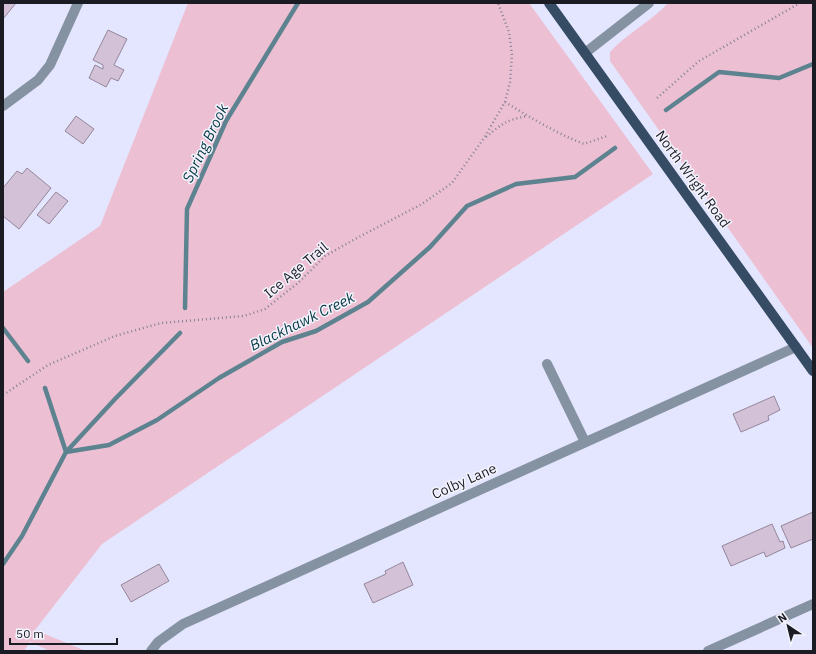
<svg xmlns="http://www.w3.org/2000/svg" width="816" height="654" font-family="'IBM Plex Sans',sans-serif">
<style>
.green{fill:#edbfd2}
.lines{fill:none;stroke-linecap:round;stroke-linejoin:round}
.stream{stroke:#5e8390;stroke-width:4.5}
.building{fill:#d2c1d7;stroke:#95869a}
.path{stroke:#848496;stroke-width:2.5;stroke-dasharray:1 3;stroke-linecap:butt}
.minor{stroke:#8592a1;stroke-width:10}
.major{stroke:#364c65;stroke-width:10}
.labels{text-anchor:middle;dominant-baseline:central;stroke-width:3;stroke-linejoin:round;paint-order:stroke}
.street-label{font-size:14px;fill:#1b1b24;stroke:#f3f4fe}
.water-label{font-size:15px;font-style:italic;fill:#063944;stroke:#f3f4fe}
</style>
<rect width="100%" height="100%" fill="#e4e5fe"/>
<path class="green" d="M188 3H529L653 174 102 544 35 630 86 651H50L30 642 24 651H3V292L100 226Z
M668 3H813V348L610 61V52C627 33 651 22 668 3Z"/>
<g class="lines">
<path class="stream" d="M666 110 719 72 779 78 813 64
M185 308 187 209 226 121 298 3
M3 328 28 361
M45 388 66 452 109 445 157 420 219 378 282 342 316 331 368 302 430 247 467 206 516 184 575 177 615 148
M3 564 22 536 66 452 115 399 180 333"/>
</g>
<path class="building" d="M3 3H16L3 19Z
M108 30 127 39 114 65 124 70 118 81 111 78 106 87 89 78 95 65 103 69V65L93 60Z
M76 116 94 129 83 144 65 131Z
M27 168 51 188 19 229 3 216V188L17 171 22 174Z
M56 192 68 201 49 224 37 215Z
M774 396 780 410 768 416 769 420 741 432 733 414Z
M813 512V539L791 548 781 526Z
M772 524 780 542 783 541 785 548 766 557 764 552 731 566 722 546Z
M403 562 413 585 373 603 364 584 386 574 385 571Z
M159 564 169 581 131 602 121 585Z"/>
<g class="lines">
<path class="path" d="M657 98 699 61 800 3
M505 102C531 118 556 133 584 144L607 136
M486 137C503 123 506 120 528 116
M3 395 48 365 115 336 161 323 244 316 265 309 298 283 325 256 357 238 422 204 452 183 484 138 505 102 510 82 512 55 509 32 498 3"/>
<path class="minor" d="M585 53 649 3
M3 106 38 80 50 65 78 3
M547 364 585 442
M151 651 158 642 183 624 796 347
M708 651 813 604"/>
<path class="major" d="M549 3 813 371"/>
</g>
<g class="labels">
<g class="street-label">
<text transform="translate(693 179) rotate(54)">North Wright Road</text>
<text transform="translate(296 270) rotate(-40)">Ice Age Trail</text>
<text transform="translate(464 481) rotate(-24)">Colby Lane</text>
</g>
<g class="water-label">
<text transform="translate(205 143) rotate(-64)">Spring Brook</text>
<text transform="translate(302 321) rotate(-26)">Blackhawk Creek</text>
</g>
</g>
<rect width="816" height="654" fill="none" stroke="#1b1b24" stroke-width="8"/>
<g transform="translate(788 626) rotate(325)" stroke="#f3f4fe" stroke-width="3" paint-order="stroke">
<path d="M0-3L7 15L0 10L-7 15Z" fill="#1b1b24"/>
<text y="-6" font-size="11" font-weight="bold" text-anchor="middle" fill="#1b1b24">N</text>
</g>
<path d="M10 638v6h107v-6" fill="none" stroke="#1b1b24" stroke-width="2"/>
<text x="16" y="638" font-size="12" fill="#1b1b24" stroke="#f3f4fe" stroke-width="3" paint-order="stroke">50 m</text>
</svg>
